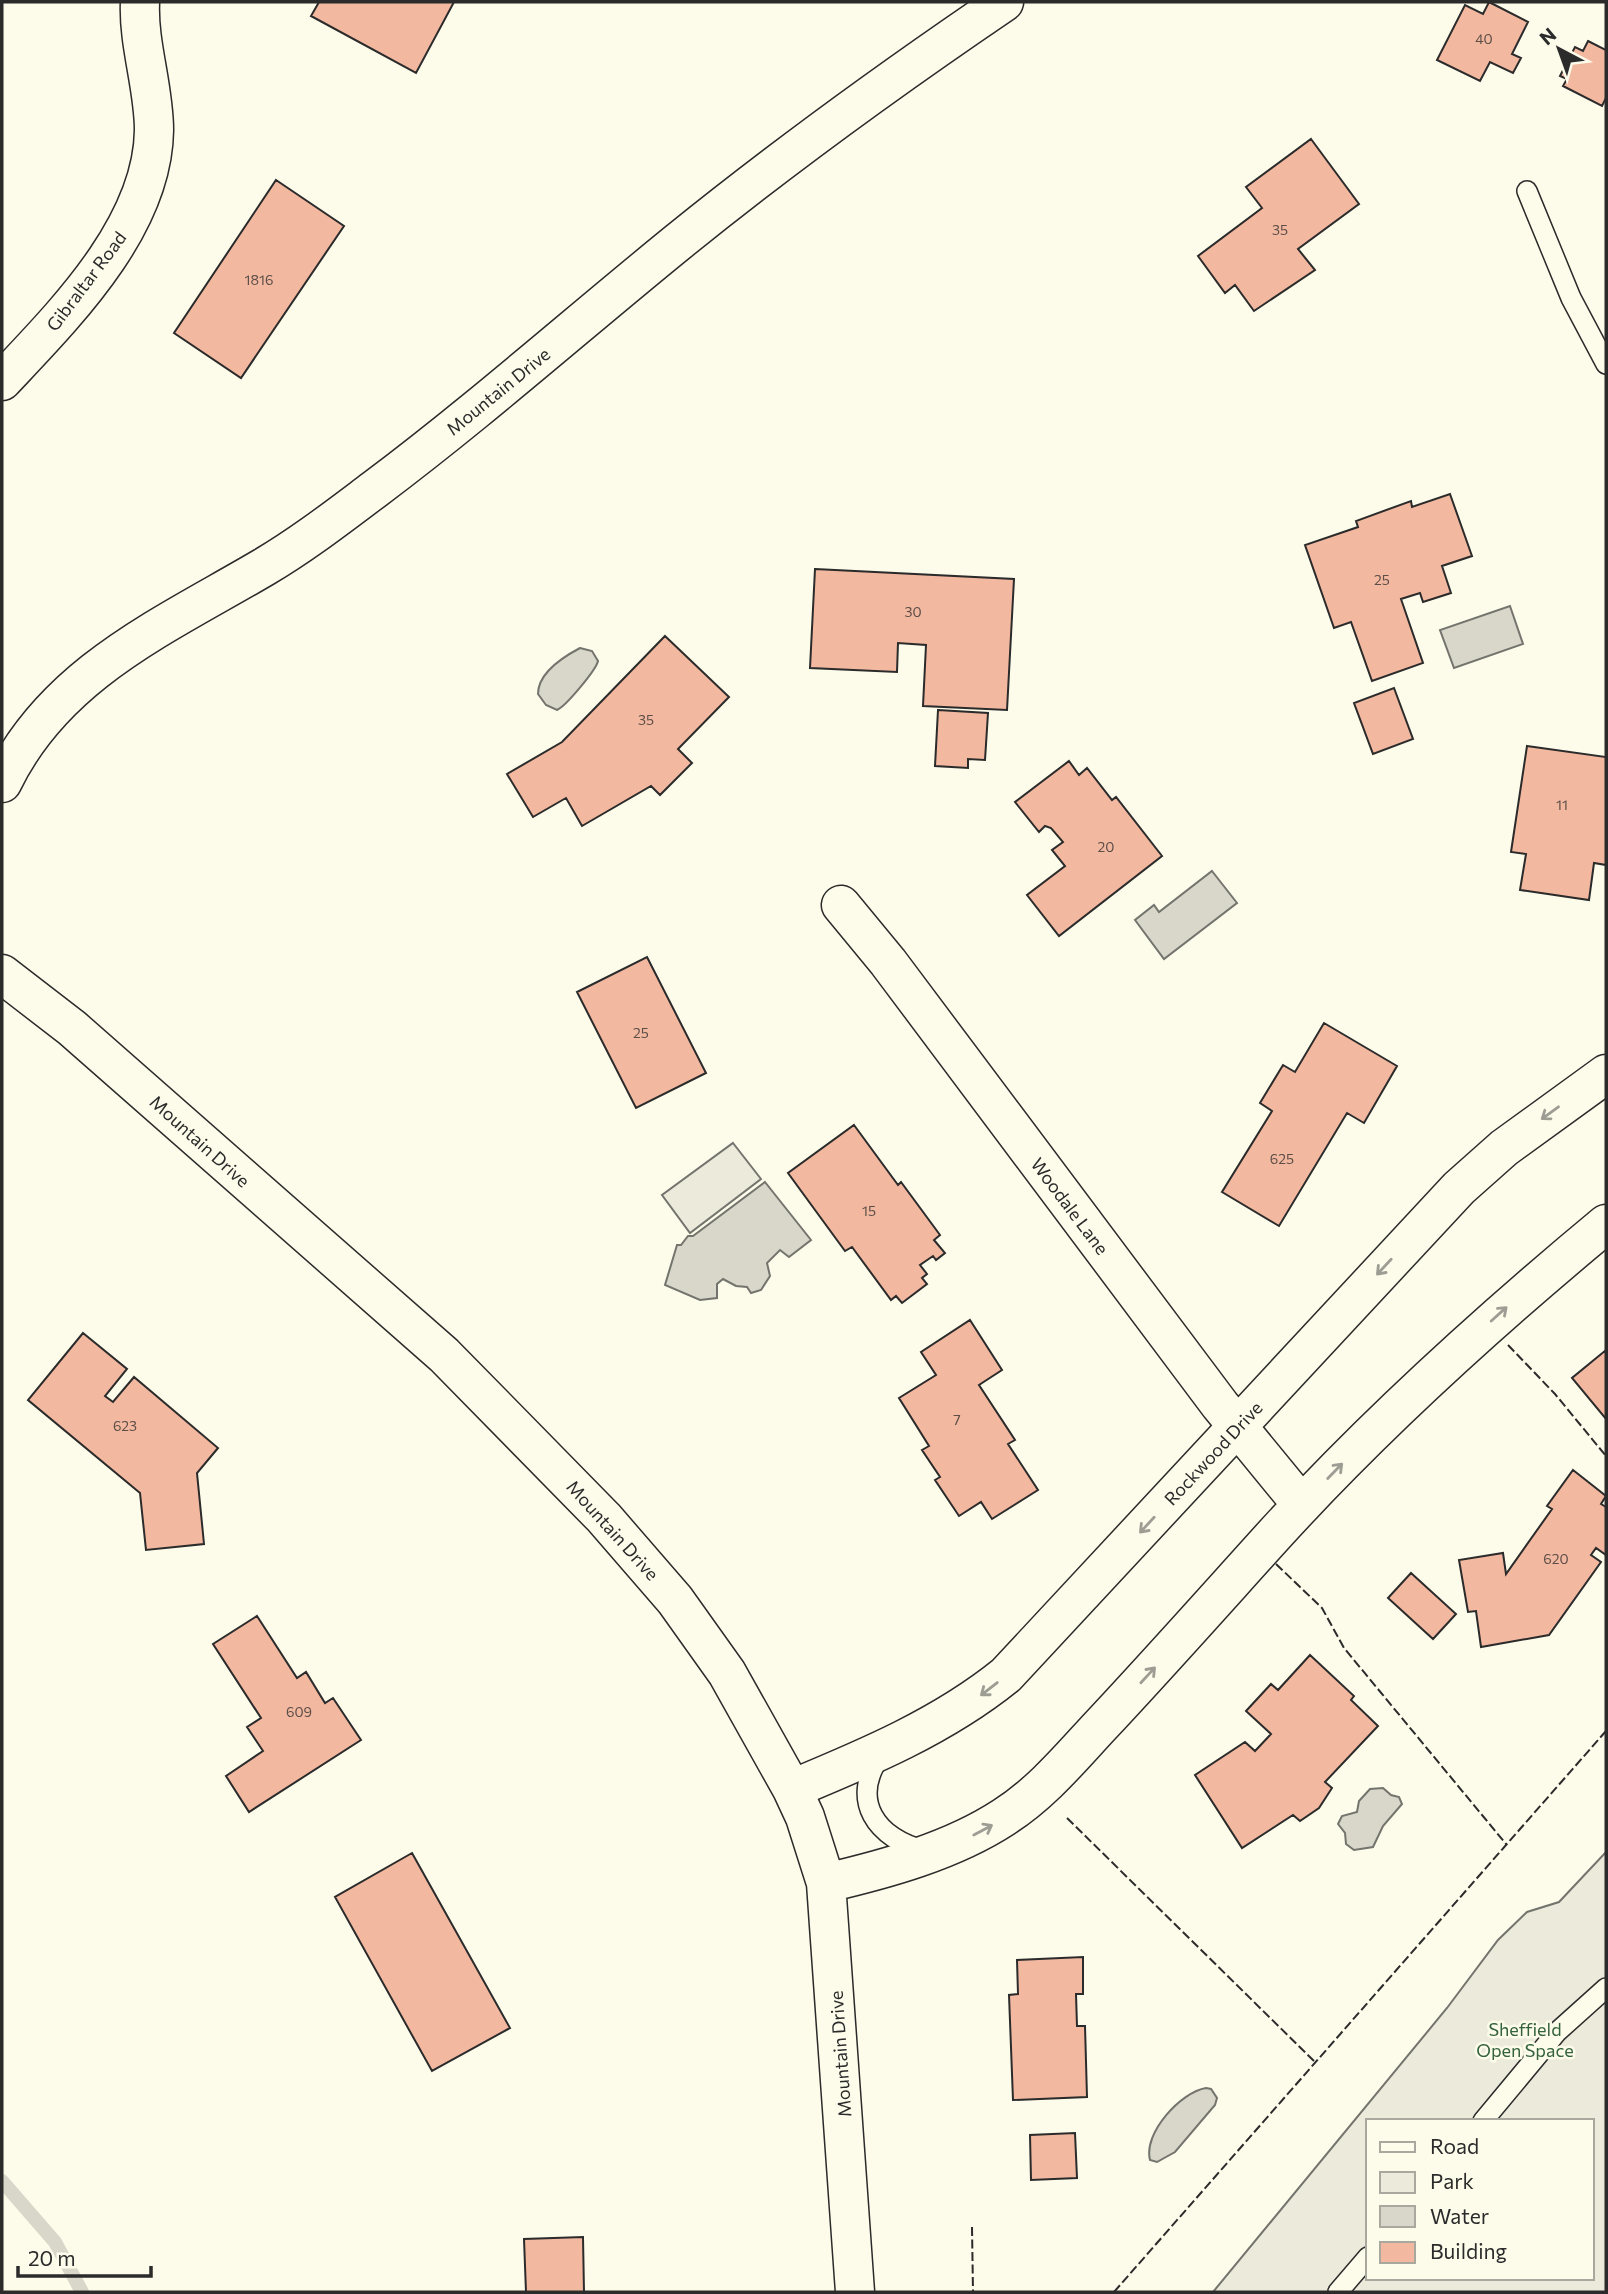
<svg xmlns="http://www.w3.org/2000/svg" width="1608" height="2294" font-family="Commissioner,sans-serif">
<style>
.green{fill:#ecebdb;stroke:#74746e;stroke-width:2;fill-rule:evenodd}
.water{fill:#d8d7c9;stroke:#74746e;stroke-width:2}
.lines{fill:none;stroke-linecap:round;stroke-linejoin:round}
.stream{stroke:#d8d7c9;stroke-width:14}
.building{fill:#f2b8a0;stroke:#2b2b2b;stroke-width:2}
.service-casing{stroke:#2b2b2b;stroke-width:22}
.minor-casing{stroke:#2b2b2b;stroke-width:41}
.service{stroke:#fdfbea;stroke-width:19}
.minor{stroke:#fdfbea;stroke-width:38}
.fence{stroke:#2b2b2b;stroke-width:2;stroke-dasharray:9 3.5;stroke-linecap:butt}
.oneway{stroke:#9e9d94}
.labels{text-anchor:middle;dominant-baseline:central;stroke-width:5;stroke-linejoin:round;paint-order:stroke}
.number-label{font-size:14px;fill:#5d4e48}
.street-label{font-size:18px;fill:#2b2b2b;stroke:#fdfbea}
.park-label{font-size:18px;fill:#34623c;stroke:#fdfbea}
</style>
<rect width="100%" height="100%" fill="#fdfbea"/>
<path class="green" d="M733 1143 761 1179 690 1233 662 1195Z
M1606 1852V2292H1213L1447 2008 1498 1940 1527 1912 1559 1902ZM1368 2121H1592V2278H1368Z"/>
<path class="water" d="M1510 606 1523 644 1454 668 1440 630Z
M580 648 592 651 598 661C596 670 566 706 557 710L546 705 538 694C538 673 563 657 580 648Z
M1212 871 1237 903 1164 959 1135 920 1154 905 1159 912Z
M765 1182 811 1240 789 1257 780 1250 767 1263 770 1276 761 1290 751 1293 747 1287 736 1286 723 1279 717 1284V1298L700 1300 665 1285 677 1245H681L688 1236H693Z
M1383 1788 1391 1795 1399 1797 1402 1804 1383 1826 1373 1847 1354 1850 1346 1844 1345 1833 1338 1824 1342 1816 1357 1812 1359 1801 1370 1789Z
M1206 2088 1211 2089 1217 2098 1215 2105 1175 2152 1157 2162 1150 2160C1143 2133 1181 2092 1206 2088Z"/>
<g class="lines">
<path class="stream" d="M2 2181 55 2242 82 2292"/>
</g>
<path class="building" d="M319 2H454L416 73 311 16Z
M1489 2 1528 22 1512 54 1521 58 1513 73 1490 62 1480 81 1437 60 1465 5 1483 14Z
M1588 41 1606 50V98L1602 106 1563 86 1567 79 1560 76 1575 47 1583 51Z
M1311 139 1359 204 1298 249 1315 270 1254 311 1235 285 1225 293 1198 256 1262 208 1246 187Z
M276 180 344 226 241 378 174 333Z
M1450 494 1472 556 1442 566 1451 593 1423 602 1420 593 1401 599 1423 663 1372 681 1351 622 1334 628 1305 545 1358 527 1356 521 1411 501 1412 507Z
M815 569 1014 579 1007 710 923 706 926 645 898 643 897 672 810 668Z
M665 636 729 697 678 749 692 763 660 795 651 786 582 826 566 798 533 817 507 774 562 742Z
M1394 688 1413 739 1373 754 1354 703Z
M938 710 988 713 985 760 968 759V768L935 766Z
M1527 746 1606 757V865L1594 863 1589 900 1520 890 1526 854 1511 852Z
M1069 761 1079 775 1087 768 1112 800 1116 797 1162 856 1059 936 1027 895 1065 866 1052 850 1063 842 1051 828 1045 826 1039 832 1015 802Z
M647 957 706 1073 636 1108 577 992Z
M1324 1023 1397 1066 1364 1123 1347 1113 1279 1226 1222 1192 1272 1111 1260 1103 1283 1065 1295 1072Z
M854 1125 898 1185 901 1182 940 1235 934 1240 945 1253 936 1260 933 1256 920 1265 927 1274 922 1278 927 1284 902 1303 896 1296 891 1300 852 1247 845 1251 788 1173Z
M970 1320 1002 1370 979 1385 1015 1440 1008 1444 1038 1490 992 1519 981 1502 959 1516 935 1480 940 1477 922 1450 929 1446 899 1398 936 1375 921 1352Z
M83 1333 127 1369 105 1396 113 1402 134 1377 218 1448 197 1473 204 1544 146 1550 140 1493 28 1400Z
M1606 1350V1419L1572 1378Z
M1573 1470 1606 1496 1601 1504 1606 1507V1555L1596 1548 1591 1555 1601 1562 1549 1635 1481 1647 1476 1611 1468 1612 1459 1560 1503 1553 1506 1574 1552 1509 1547 1506Z
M1411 1573 1456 1614 1433 1639 1388 1598Z
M257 1616 297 1678 306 1672 325 1703 333 1698 361 1740 249 1812 226 1776 263 1751 247 1727 261 1718 213 1644Z
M1310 1655 1354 1696 1351 1700 1378 1726 1325 1782 1332 1788 1319 1808 1300 1821 1293 1815 1242 1848 1195 1775 1245 1742 1255 1751 1271 1734 1246 1711 1271 1684 1278 1690Z
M412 1853 510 2028 432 2071 335 1897Z
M1083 1957V1994H1076L1077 2026H1085L1087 2097 1013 2100 1009 1995 1018 1994 1017 1960Z
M1075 2133 1077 2178 1031 2180 1030 2135Z
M583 2237 584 2292H526L524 2239Z"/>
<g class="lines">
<g class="service-casing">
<path id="service" d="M1527 191 1571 298 1606 364
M881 1755C849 1800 876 1839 926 1851
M1483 2121 1557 2032 1606 1988
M1338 2292 1368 2257"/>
</g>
<g class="minor-casing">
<path id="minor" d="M2 381C64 315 153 227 154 130 154 87 138 44 140 2
M2 783C55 673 164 626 264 567 303 544 339 516 375 489 479 411 577 324 678 242 783 157 892 78 1004 2
M841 905 888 962 1220 1405 1302 1505
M2 974 72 1028 444 1355 604 1518 675 1600 727 1673 792 1789 805 1817 826 1883 855 2292
M792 1789C867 1758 943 1726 1006 1675L1459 1188 1504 1148 1606 1074
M826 1883C886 1869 952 1851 1004 1817 1043 1792 1072 1756 1103 1723 1161 1661 1217 1598 1274 1535 1377 1422 1489 1321 1606 1224"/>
</g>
<use href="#service" class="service"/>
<use href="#minor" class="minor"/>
<path class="fence" d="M1508 1345 1555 1394 1606 1456
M1276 1564 1322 1608 1344 1648 1506 1844
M1067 1818 1315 2062
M972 2227 973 2292
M1114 2292 1606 1731"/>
</g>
<defs><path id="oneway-shaft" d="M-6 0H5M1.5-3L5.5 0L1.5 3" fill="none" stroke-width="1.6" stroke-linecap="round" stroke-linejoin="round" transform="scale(1.75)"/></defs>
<g class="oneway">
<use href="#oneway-shaft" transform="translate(1550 1113) rotate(144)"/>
<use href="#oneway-shaft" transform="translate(1384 1267) rotate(133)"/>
<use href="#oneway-shaft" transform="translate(1499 1314) rotate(-42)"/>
<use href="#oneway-shaft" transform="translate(1335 1471) rotate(-46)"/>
<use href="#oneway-shaft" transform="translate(1147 1525) rotate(133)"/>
<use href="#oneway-shaft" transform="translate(1148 1675) rotate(-47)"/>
<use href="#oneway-shaft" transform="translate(989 1689) rotate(142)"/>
<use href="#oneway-shaft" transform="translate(983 1830) rotate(-28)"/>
</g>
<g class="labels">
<g class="number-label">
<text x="1484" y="38">40</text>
<text x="1280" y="229">35</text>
<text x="259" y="279">1816</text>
<text x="1382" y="579">25</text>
<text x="913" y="611">30</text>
<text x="646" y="719">35</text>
<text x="1562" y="804">11</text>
<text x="1106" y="846">20</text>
<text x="641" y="1032">25</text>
<text x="1282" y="1158">625</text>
<text x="869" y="1210">15</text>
<text x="957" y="1419">7</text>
<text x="125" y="1425">623</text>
<text x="1556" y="1558">620</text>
<text x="299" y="1711">609</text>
</g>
<g class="street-label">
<text transform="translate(86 281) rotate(-53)">Gibraltar Road</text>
<text transform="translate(498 391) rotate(-39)">Mountain Drive</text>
<text transform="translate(200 1141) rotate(42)">Mountain Drive</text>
<text transform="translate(1070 1206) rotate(53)">Woodale Lane</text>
<text transform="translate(1213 1453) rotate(-47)">Rockwood Drive</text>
<text transform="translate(613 1530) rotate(48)">Mountain Drive</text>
<text transform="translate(840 2054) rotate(-94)">Mountain Drive</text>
</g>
<g class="park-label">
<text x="1525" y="2029">Sheffield<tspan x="1525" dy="21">Open Space</tspan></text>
</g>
</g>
<rect width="1608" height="2294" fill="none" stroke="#2b2b2b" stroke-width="7"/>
<rect x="1366" y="2119" width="228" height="161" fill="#fdfbea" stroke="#a9a89e" stroke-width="2"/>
<rect x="1380" y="2142" width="35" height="10" fill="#fdfbea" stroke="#a9a89e" stroke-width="2"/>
<text x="1430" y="2154" font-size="21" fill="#2b2b2b">Road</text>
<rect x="1380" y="2172" width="35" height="21" fill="#ecebdb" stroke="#a9a89e" stroke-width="2"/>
<text x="1430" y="2189" font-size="21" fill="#2b2b2b">Park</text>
<rect x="1380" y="2206" width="35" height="21" fill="#d8d7c9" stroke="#a9a89e" stroke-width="2"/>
<text x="1430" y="2224" font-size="21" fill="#2b2b2b">Water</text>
<rect x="1380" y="2242" width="35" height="21" fill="#f2b8a0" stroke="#a9a89e" stroke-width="2"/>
<text x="1430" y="2259" font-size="21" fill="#2b2b2b">Building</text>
<g transform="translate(1559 49) rotate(319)" stroke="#fdfbea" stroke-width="5" paint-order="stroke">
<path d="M0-5L12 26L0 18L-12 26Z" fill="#2b2b2b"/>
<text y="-10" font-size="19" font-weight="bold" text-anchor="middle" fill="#2b2b2b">N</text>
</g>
<path d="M18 2266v10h133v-10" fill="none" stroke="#2b2b2b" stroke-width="3.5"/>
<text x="28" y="2266" font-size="21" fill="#2b2b2b" stroke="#fdfbea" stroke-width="5" paint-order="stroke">20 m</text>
</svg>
